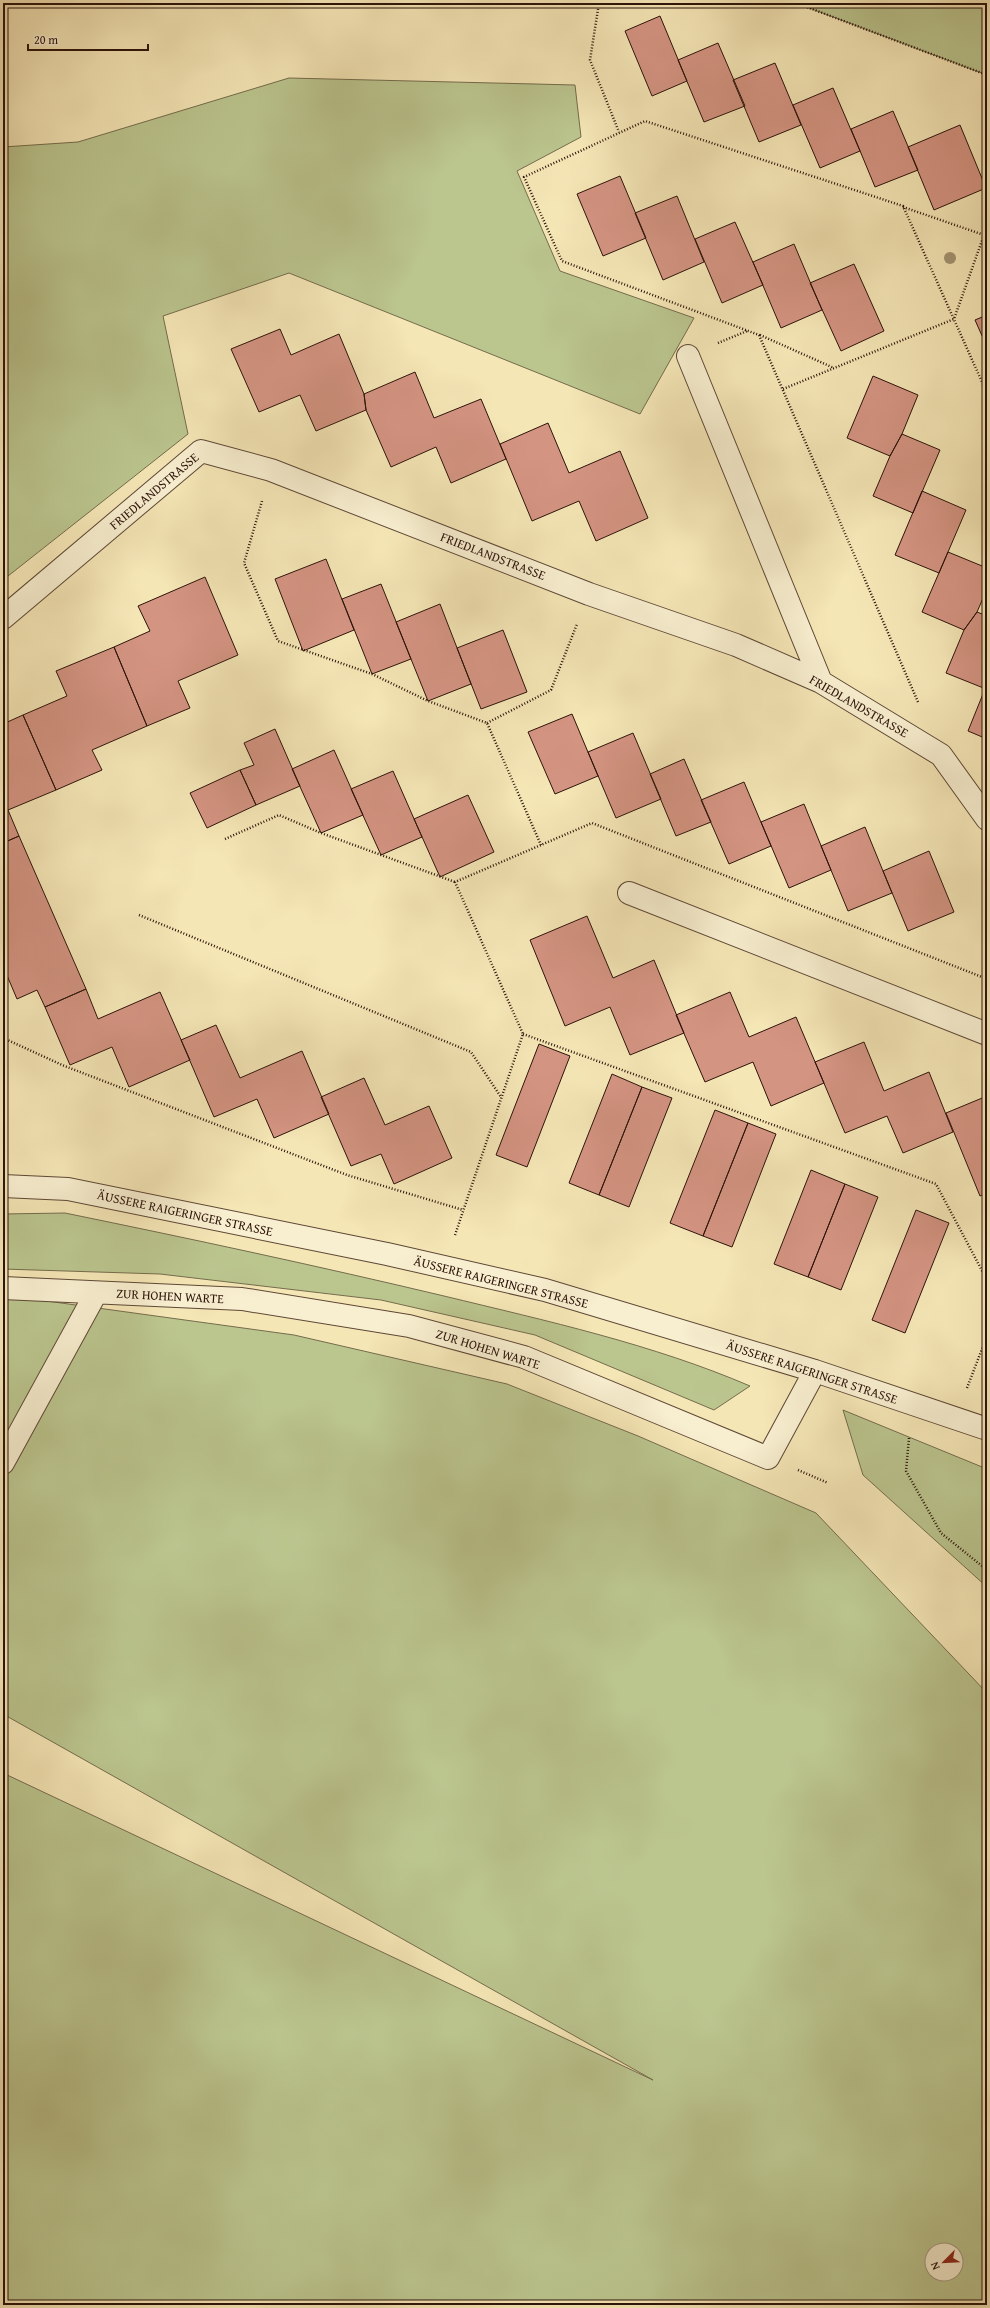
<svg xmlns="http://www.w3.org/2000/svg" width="990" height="2308" font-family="'Gentium Book Plus',serif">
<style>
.green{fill:#bbc58e;stroke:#746c4c;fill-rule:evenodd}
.building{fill:#d49482;stroke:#2c130a}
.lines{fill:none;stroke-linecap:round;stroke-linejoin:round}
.minor-casing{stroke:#5e4835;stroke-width:24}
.path{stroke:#2c130a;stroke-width:2.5;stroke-dasharray:1 2;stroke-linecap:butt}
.minor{stroke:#f8efd0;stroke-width:22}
.tree{fill:#a29471}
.labels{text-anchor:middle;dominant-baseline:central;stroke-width:3;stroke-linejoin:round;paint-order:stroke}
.street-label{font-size:13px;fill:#2c130a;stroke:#f8efd0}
</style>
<rect width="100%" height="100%" fill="#f5e6b6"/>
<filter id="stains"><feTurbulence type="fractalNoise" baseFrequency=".005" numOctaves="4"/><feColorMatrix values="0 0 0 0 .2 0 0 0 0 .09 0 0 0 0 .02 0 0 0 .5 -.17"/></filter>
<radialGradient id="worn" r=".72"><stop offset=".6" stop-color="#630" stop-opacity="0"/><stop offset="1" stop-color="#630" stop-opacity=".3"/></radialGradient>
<path class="green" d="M796 3H987V75Z
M289 78 575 85 581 137 517 171 560 271 694 318 640 414 289 273 163 316 188 434 3 580V147L78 142Z
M65 1213C192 1239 318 1266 444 1296 547 1321 652 1344 750 1386L714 1410 535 1335 381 1300 160 1274 3 1269V1214Z
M3 1295 294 1335 507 1384 638 1436 816 1513 987 1693V2305H3V1773L653 2080 3 1714ZM932 2250H956V2274H932Z
M843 1410 987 1469V1587L863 1475Z"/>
<path class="building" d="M660 16 687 81 652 96 625 31Z
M718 43 745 106 704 122 678 60Z
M775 63 801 125 759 142 733 80Z
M833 88 860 151 820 168 793 105Z
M893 111 918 170 875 187 851 129Z
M960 125 986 188 934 210 908 147Z
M620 176 646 238 603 256 577 194Z
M677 196 704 262 663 280 635 213Z
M735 222 763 285 722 303 695 239Z
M794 244 822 310 781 328 753 262Z
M854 264 884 331 841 351 810 283Z
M987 315V347L975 320Z
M280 329 291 355 339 334 364 394 366 410 316 431 300 395 259 412 231 349Z
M415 372 434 418 481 399 506 459 451 483 436 447 391 467 366 410 364 394Z
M873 376 918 395 902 434 890 456 847 438Z
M548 423 569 473 620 451 648 518 596 541 579 501 532 521 500 444Z
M902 434 940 450 913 513 873 496 890 456Z
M922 491 966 510 939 573 895 555Z
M948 552 987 568V589L977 612 964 630 922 612Z
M326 559 354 630 303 651 275 579Z
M205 577 238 655 178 681 190 708 147 726 114 647 150 631 138 606Z
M381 584 411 659 372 674 342 599Z
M440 604 471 684 428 701 396 622Z
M977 612 987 616 986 689 946 673 964 630Z
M503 630 527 692 481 709 457 648Z
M114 647 147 726 92 750 102 770 56 790 23 715 67 696 56 671Z
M987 684V739L968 731Z
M572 714 598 776 555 794 528 732Z
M23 715 56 790 8 810 19 836 3 843V724Z
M275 729 300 786 256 805 240 770 254 765 244 743Z
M633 733 661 799 616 818 588 752Z
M334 750 363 815 321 833 292 769Z
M684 759 711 822 676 836 650 774Z
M240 770 256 805 207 828 190 793Z
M393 771 422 837 381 855 351 789Z
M744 782 771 846 729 864 701 800Z
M468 795 494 852 440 877 414 819Z
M804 804 831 870 789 888 761 822Z
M865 827 892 893 848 911 821 846Z
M19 836 86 989 45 1007 37 990 17 999 3 966V843Z
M929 851 954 912 908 931 883 871Z
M587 916 613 978 654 960 684 1033 630 1055 610 1007 565 1026 530 940Z
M86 989 98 1019 160 992 190 1060 129 1087 112 1047 70 1065 45 1007Z
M730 992 749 1037 796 1017 824 1083 771 1106 753 1062 705 1082 676 1015Z
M216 1025 240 1078 302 1051 329 1114 274 1138 257 1099 214 1117 181 1040Z
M864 1042 884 1091 929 1072 953 1132 903 1153 887 1116 845 1133 815 1062Z
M539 1044 570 1056 527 1167 496 1155Z
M612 1074 642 1087 599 1195 569 1183Z
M364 1078 385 1125 429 1106 452 1158 394 1184 381 1154 351 1166 321 1097Z
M642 1087 672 1098 629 1207 599 1195Z
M987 1096V1193L980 1196 946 1113Z
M715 1110 748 1123 703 1236 670 1223Z
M748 1123 776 1134 732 1247 703 1236Z
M811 1170 845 1184 808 1277 774 1264Z
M845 1184 878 1197 841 1290 808 1277Z
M916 1210 949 1223 905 1333 872 1320Z"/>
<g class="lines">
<g class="minor-casing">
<path id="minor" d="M688 356 821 682
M3 618 201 451 271 470 589 594 736 645 821 682 941 755 987 819
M629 893 987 1034
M3 1186 68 1189 387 1254 545 1290 815 1371 987 1429
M3 1288 242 1299 409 1326 524 1357 768 1458 815 1371
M3 1463 96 1293"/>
</g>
<path class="path" d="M599 3 590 60 619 132
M796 3 987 75
M903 207 984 235
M760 335 834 368
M718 343 747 331
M783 389 954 319 984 235 987 231
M262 501 244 563 278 641 372 674 428 701 487 723 541 845
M918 702 759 335 562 261 524 177 645 121 903 206 987 393
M487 723 551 690 577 624
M225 839 279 815 321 833 455 882
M139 915 471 1052 501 1097
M523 1034 936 1184 987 1280
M3 1038 62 1065 347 1175 463 1210
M455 1235 523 1034 455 882 592 823 987 979
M967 1388 987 1336
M909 1438 906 1471 941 1533 987 1570
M798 1470 828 1483"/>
<use href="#minor" class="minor"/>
</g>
<circle class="tree" cx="950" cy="258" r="6"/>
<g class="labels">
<g class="street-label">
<text transform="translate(154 491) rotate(-40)">FRIEDLANDSTRASSE</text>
<text transform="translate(493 556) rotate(21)">FRIEDLANDSTRASSE</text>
<text transform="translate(859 706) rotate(30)">FRIEDLANDSTRASSE</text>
<text transform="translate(185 1213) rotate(12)">ÄUSSERE RAIGERINGER STRASSE</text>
<text transform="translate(501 1282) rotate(14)">ÄUSSERE RAIGERINGER STRASSE</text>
<text transform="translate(170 1296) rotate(3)">ZUR HOHEN WARTE</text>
<text transform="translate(488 1349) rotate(17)">ZUR HOHEN WARTE</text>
<text transform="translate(812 1372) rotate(18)">ÄUSSERE RAIGERINGER STRASSE</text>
</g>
</g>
<rect width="990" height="2308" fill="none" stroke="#f5e6b6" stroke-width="16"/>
<rect x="4" y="4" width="982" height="2300" fill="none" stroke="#2c130a" stroke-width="2"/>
<rect x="8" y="8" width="974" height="2292" fill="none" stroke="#2c130a"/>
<g transform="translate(944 2262) rotate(246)"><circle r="19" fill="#f8efd0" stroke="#a69781"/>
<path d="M0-3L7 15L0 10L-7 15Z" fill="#8f2418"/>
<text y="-6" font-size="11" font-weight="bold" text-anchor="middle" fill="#2c130a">N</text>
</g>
<path d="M28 44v6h120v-6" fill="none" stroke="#2c130a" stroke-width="2"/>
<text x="34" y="44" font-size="12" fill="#2c130a" stroke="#f8efd0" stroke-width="3" paint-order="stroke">20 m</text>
<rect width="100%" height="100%" filter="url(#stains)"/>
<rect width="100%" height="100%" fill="url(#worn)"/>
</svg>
